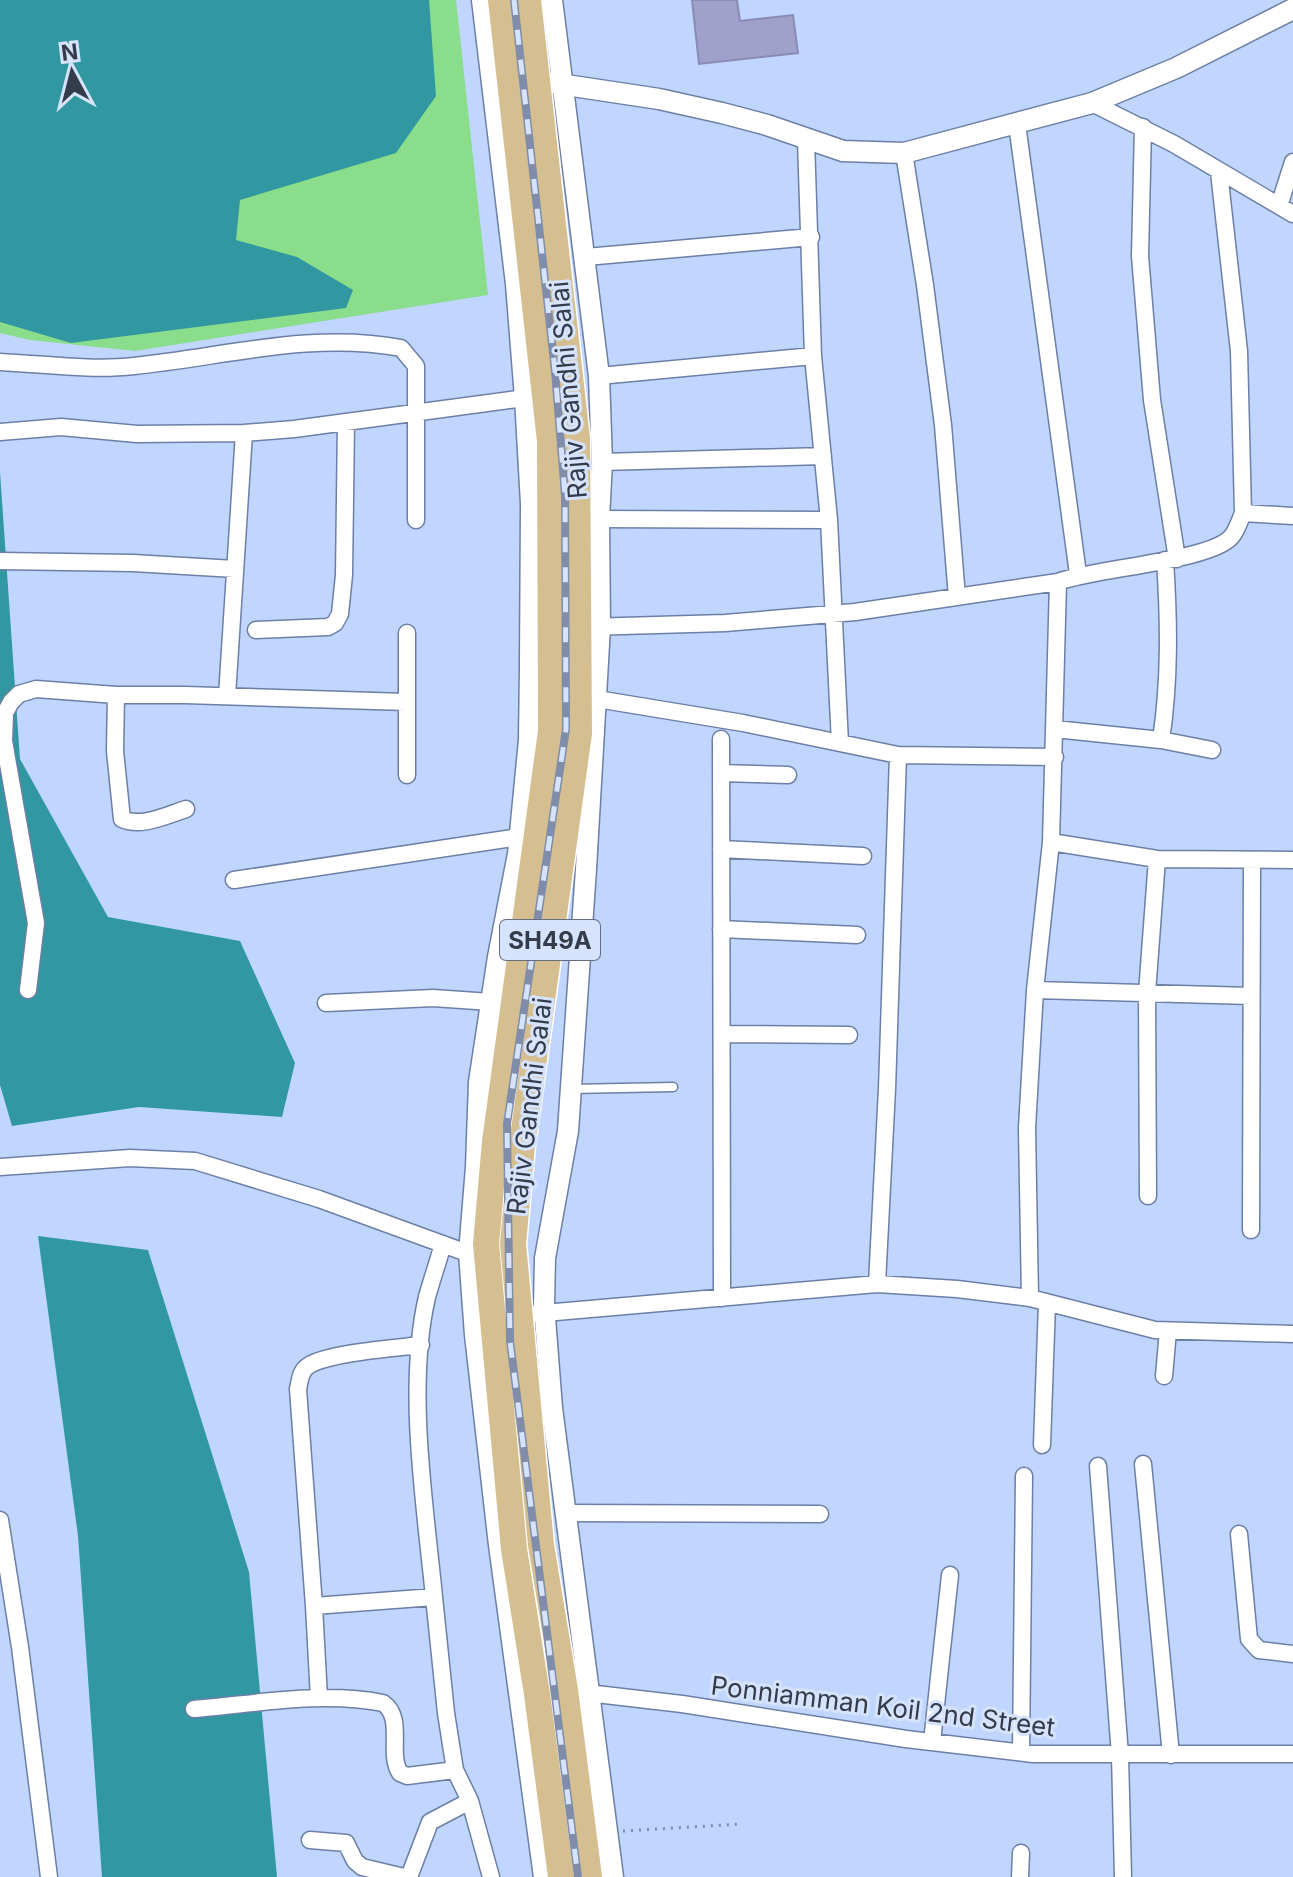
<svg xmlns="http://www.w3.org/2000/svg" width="1293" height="1877" font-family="Inter,sans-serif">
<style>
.green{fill:#8add8a}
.water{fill:#3198a2}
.building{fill:#a0a1cb;stroke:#8a8bb4;stroke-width:2}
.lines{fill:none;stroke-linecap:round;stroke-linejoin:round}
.service-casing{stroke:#6c7fa4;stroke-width:11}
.minor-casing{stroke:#6c7fa4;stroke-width:19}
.tertiary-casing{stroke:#6c7fa4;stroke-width:23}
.primary-casing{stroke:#fff;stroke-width:29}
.path{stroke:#7d8ba8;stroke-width:3;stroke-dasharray:2 6;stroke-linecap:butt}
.service{stroke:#fff;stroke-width:8}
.minor{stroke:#fff;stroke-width:16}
.tertiary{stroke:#fff;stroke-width:20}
.primary{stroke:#d5bf91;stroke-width:26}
.rail-casing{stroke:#7f8dab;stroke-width:8}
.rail{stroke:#d6e3fc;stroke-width:5;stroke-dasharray:15;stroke-linecap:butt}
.labels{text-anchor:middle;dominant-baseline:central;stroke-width:6;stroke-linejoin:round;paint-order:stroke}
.shield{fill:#d6e3fc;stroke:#656e81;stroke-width:2}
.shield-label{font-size:24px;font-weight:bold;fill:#343c4c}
.street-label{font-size:26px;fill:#343c4c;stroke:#d6e3fc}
</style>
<rect width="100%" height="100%" fill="#c1d6ff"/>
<path class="green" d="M0 0H456L488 295 135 351 30 340 0 333Z"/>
<path class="water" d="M0 0H429L436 96 396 153 240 200 236 240 297 257 353 290 346 308 71 343 0 322Z
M0 472 20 759 108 917 240 941 295 1063 282 1117 139 1107 12 1126 0 1085Z
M38 1236 148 1250 249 1572 277 1877H102L78 1536Z"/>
<path class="building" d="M692 0H737L740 21 793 15 798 53 699 64Z"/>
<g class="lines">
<g class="service-casing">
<path id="service" d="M570 1089 673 1087"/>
</g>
<g class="minor-casing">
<path id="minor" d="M1092 103 1174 144 1293 214
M1017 124 1078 574
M1143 127 1140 256 1152 400 1177 559
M806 140 813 356 829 520 840 743
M904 153 925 285 943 425 957 597
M1219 172 1239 351 1243 513
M1279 206 1293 162
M586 257 811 237
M0 362C44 364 91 371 134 366 224 357 311 331 401 348L416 366V520
M599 376 813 356
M0 432 61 427 137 434 244 433 294 429 525 398
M602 462 823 456
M599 519 829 520
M0 561 133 563 235 569
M588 627 725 623 855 612 1058 582C1095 568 1213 561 1232 536 1237 530 1240 520 1243 513L1293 516
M256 630 328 627 335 623 340 614 344 575 346 422
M116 695 115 751 122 819C141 828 167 815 186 809
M227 696 244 433
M597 699 743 723 898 755 1055 757
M1055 729 1161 740 1212 750
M721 739 722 1298
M1161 740C1170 680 1169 621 1165 560
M721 773 788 775
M407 775V633
M1051 842 1157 859 1293 860
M721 849 863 856
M234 880 519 837
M721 929 857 935
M28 990 36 923 4 741 5 713 11 702 19 694 36 689 116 695H185L406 702
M1035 990 1251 996
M326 1003 433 998 491 1002
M722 1034 849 1035
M0 1167 130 1158 195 1161 319 1199 478 1257
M1148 1196 1147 993 1157 859
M1251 1230 1252 861
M877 1284 887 1089 898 755
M1030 1298 1027 1128 1035 990 1051 842 1058 582
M533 1314 877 1284 957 1289 1030 1298 1155 1330 1293 1334
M1164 1376 1168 1331
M1042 1445 1047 1303
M1143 1464 1171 1755
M1098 1466 1120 1755 1123 1877
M567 1513 820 1514
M0 1520 20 1647 49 1877
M1239 1534 1249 1639 1259 1650 1293 1654
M434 1597C425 1504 406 1388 427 1297 432 1279 438 1262 443 1244
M314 1606 298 1389C300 1381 300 1371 308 1366 327 1353 396 1348 421 1345
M579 1692 682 1704 906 1739 1033 1754H1293
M319 1698 314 1606 434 1597 446 1713 455 1770 470 1801 491 1877
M194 1709C256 1704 321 1691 383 1703 405 1718 387 1753 400 1773L407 1776 455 1770
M932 1742 950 1575
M1021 1752 1024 1476
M310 1840 346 1843 355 1861 362 1867 404 1877
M409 1877 430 1822 470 1801
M1020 1877 1021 1853"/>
</g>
<g class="tertiary-casing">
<path id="tertiary" d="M482 0 516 284 525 398 531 504 530 665 529 740 518 854 498 957 479 1082 476 1167 469 1253 475 1335 499 1545 544 1877
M552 0 599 376 602 462 599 519 600 627 586 869 568 1131 545 1258 544 1305 552 1408 613 1877
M553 83 659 99 722 113 767 125 843 151 904 153 1092 103 1176 68 1293 9"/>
</g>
<g class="primary-casing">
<path id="primary" d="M501 0 550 441 551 731 495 1142 486 1244 514 1549 537 1694 561 1877
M528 0 577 439 579 733 522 1145 513 1244 541 1545 565 1690 589 1877"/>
</g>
<path class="path" d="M623 1831 741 1824"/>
<use href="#service" class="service"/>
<use href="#minor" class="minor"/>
<use href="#tertiary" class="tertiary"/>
<use href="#primary" class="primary"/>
<g class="rail-casing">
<path id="rail" d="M514 0 555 371 565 495 566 729 507 1124 510 1341 578 1877"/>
</g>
<use href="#rail" class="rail"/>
</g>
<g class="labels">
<rect class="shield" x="500" y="920" width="100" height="40" rx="6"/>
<g class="shield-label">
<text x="550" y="940">SH49A</text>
</g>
<g class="street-label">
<text transform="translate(568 390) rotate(-95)">Rajiv Gandhi Salai</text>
<text transform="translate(529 1106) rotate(-83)">Rajiv Gandhi Salai</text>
<text transform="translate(883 1706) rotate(7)">Ponniamman Koil 2nd Street</text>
</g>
</g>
<g transform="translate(72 72) rotate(353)" stroke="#d6e3fc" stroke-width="6" paint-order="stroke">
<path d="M0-6L14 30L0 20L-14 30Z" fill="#343c4c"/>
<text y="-12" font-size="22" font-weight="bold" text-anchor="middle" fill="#343c4c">N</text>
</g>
</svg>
